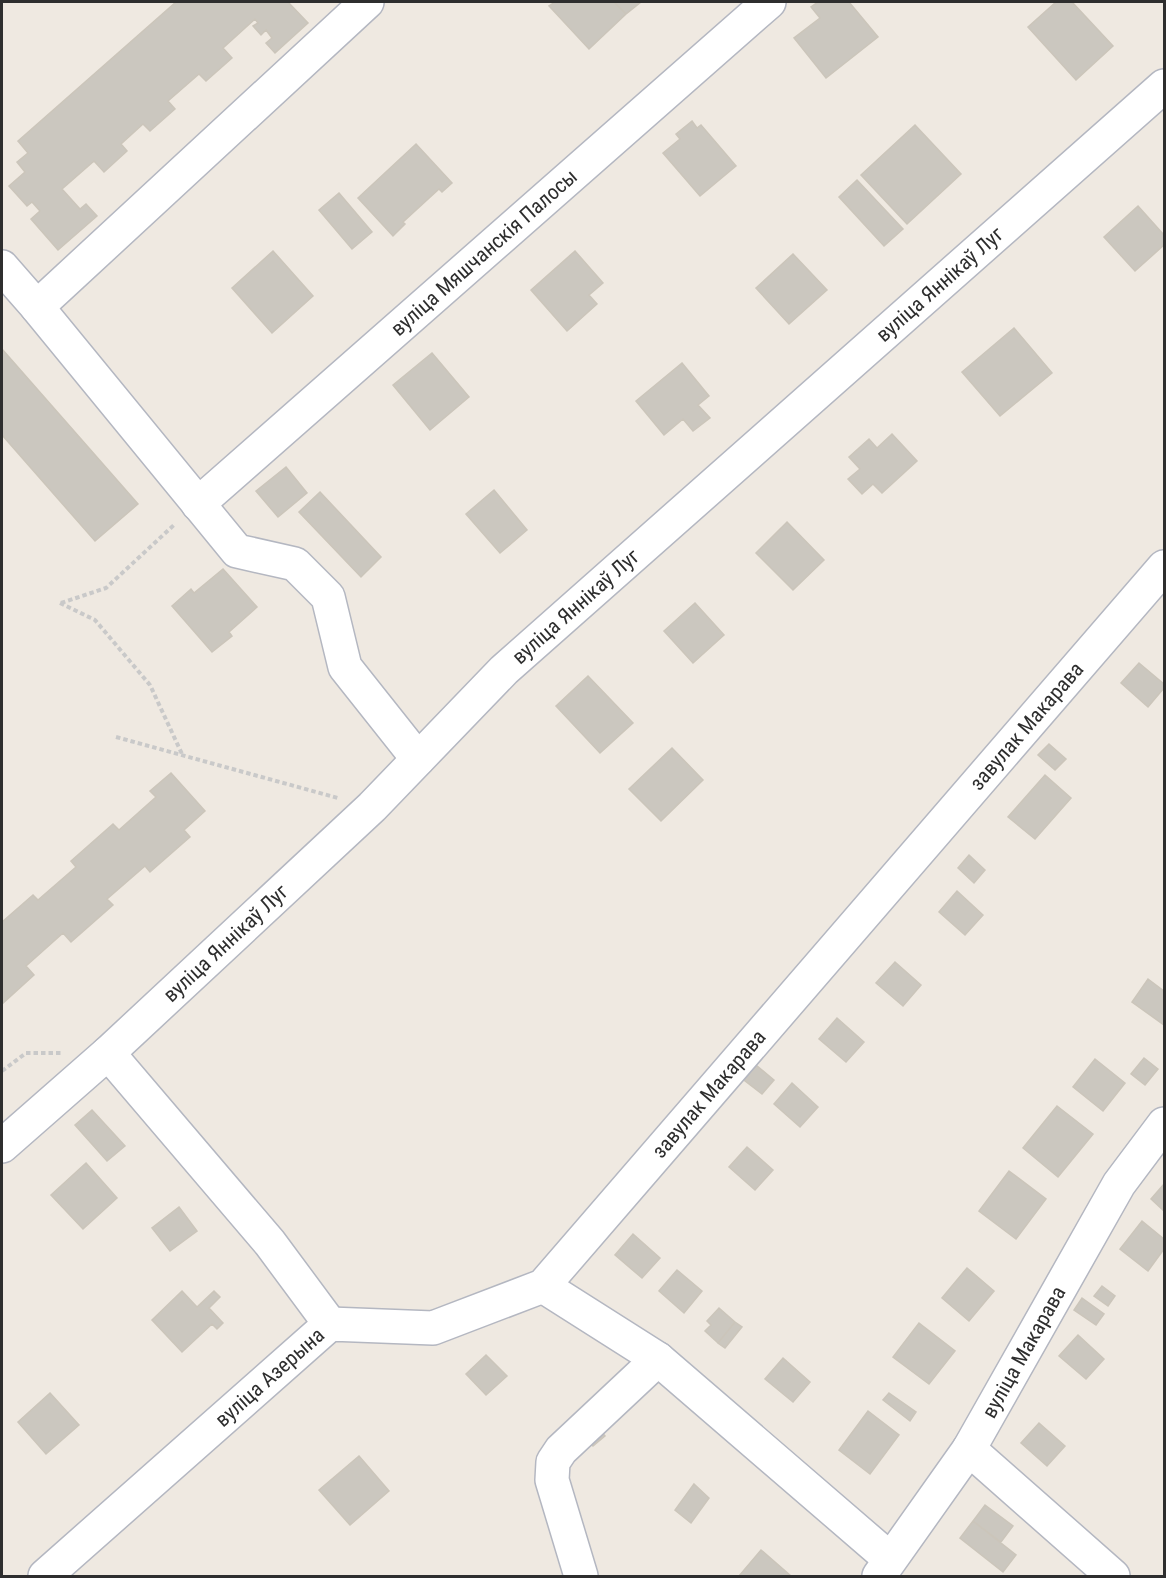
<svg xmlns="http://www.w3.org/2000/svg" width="1166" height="1578" font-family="'Roboto Condensed',sans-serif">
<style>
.building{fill:#cbc7bf;stroke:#cbc5ba;stroke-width:1.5}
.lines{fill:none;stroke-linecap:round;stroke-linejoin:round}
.minor-casing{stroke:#b4b7c1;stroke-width:36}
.path{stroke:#c9c9c9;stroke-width:4;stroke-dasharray:4.5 3;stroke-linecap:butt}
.minor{stroke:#fff;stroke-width:33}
.labels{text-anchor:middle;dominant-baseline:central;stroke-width:4.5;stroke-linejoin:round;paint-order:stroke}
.street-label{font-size:21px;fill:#2e2e2e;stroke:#fff}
</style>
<rect width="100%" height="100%" fill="#efe9e1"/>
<path class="building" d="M176 2H288L308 23 275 53 266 43 272 38 266 30 261 35 253 26 258 23 255 19 223 48 232 58 206 81 199 74 168 101 175 109 150 131 143 124 121 144 127 151 104 172 94 161 62 189 80 209 86 204 97 216 58 250 31 219 40 211 32 202 27 206 9 186 25 172 17 162 28 153 18 141Z
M555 2H614L626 14 589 49 549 6Z
M614 2H641L626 14Z
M818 2H849L878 37 826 78 794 38 820 18 811 7Z
M1056 2H1072L1113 46 1076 80 1028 27Z
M692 121 697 128 701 125 736 166 700 196 663 153 680 139 676 134Z
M915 125 961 174 907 224 861 175Z
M416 144 452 183 442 192 439 189 403 222 405 224 393 236 358 198Z
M857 180 903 229 884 246 839 197Z
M339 193 372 232 352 249 319 210Z
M1138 206 1164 235V245L1135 271 1104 237Z
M273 251 313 296 272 333 232 288Z
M575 251 603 283 589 295 597 304 567 331 531 290Z
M793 254 827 290 789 324 756 288Z
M1014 328 1052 373 1000 416 962 372Z
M2 349 138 504 95 541 2 435Z
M432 353 469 397 430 430 393 385Z
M682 363 709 396 698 405 710 418 693 431 683 419 664 435 636 401Z
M892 434 917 461 882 493 873 484 862 494 848 479 860 469 849 457 869 439 877 448Z
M286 467 307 493 278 517 256 491Z
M494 490 527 530 500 553 466 514Z
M320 492 381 557 361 577 299 512Z
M787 522 824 560 793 590 756 553Z
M223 569 257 607 229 632 232 636 212 652 172 606 191 589 194 593Z
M695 603 724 635 693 663 664 631Z
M1139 663 1164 684V688L1148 707 1121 683Z
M588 676 633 723 600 753 556 706Z
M1049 744 1066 759 1055 770 1038 755Z
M672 748 703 780 661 821 629 789Z
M171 773 205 811 184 830 190 837 150 872 145 866 107 899 113 905 71 942 63 933 26 966 34 975 2 1004V922L33 895 38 900 76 867 71 861 113 824 119 830 156 797 150 791Z
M1045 775 1071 798 1035 839 1008 817Z
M969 855 985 870 974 883 958 868Z
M957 891 983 915 965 935 939 912Z
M895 962 921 985 903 1006 876 983Z
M1148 979 1164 991V1025L1132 1002Z
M837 1018 864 1042 846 1062 819 1039Z
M1144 1058 1158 1069 1145 1085 1131 1074Z
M1095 1059 1125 1083 1103 1111 1073 1087Z
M756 1065 774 1080 762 1094 744 1080Z
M792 1083 818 1107 800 1127 774 1104Z
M1057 1106 1093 1134 1058 1177 1023 1148Z
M92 1110 125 1146 107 1161 75 1125Z
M747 1147 773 1170 755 1190 729 1167Z
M86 1163 117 1198 83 1229 51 1195Z
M1009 1171 1046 1199 1016 1239 979 1211Z
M1164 1184V1211L1151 1199Z
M179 1207 197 1231 170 1251 152 1228Z
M1142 1221 1164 1239V1249L1148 1271 1120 1249Z
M633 1234 660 1258 642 1278 615 1255Z
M967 1268 994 1291 969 1321 942 1298Z
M677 1270 702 1291 684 1313 659 1291Z
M1102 1286 1115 1296 1108 1306 1094 1296Z
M182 1291 197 1307 214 1291 220 1297 209 1308 223 1323 217 1329 212 1324 182 1352 152 1320Z
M1082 1298 1104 1314 1096 1325 1074 1310Z
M719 1308 735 1322 718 1343 705 1331 711 1325 707 1321Z
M735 1322 742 1327 725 1348 718 1343Z
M919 1323 955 1351 929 1384 893 1357Z
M1078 1335 1104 1359 1086 1379 1059 1356Z
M486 1355 507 1376 486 1395 466 1374Z
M783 1358 810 1382 793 1402 765 1379Z
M50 1393 79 1425 46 1454 18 1422Z
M889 1393 916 1412 910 1421 883 1400Z
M868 1411 899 1435 870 1474 839 1450Z
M1039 1423 1065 1446 1047 1466 1021 1443Z
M598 1428 605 1436 593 1446 586 1439Z
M359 1456 389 1491 350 1525 319 1490Z
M694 1484 709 1498 691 1523 675 1510Z
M985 1505 1013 1526 1001 1542 973 1521Z
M973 1521 1016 1555 1003 1572 960 1538Z
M761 1550 791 1576H739Z"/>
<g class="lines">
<g class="minor-casing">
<g id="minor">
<path d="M2 267 37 307 367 2"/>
<path d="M37 307 237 551 295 564 328 597 345 667 418 759"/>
<path id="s1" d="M198 504 769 2"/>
<path d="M108 1053 270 1243 330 1324"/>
<path id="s2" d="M2 1146 108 1053 372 807 504 670 1164 86"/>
<path d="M543 1286 658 1359 890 1559"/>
<path d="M969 1449 1113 1576"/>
<path id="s3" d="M45 1576 330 1324 433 1328 543 1286 1164 567"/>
<path d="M581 1576 552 1480 553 1462 561 1450 658 1359"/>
<path id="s4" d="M879 1576 969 1449 1119 1184 1164 1124"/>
</g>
</g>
<path class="path" d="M60 603 95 620 150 685 182 754
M61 603 106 588 175 524
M116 737 338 798
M2 1071 26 1053H61"/>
<use href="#minor" class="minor"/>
</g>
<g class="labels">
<g class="street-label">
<text stroke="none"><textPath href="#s1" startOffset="381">вуліца Мяшчанскія Палосы</textPath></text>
<text stroke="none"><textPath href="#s2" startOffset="1274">вуліца Яннікаў Луг</textPath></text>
<text stroke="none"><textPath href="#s2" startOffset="788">вуліца Яннікаў Луг</textPath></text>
<text stroke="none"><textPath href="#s3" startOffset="1341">завулак Макарава</textPath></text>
<text stroke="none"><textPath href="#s2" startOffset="302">вуліца Яннікаў Луг</textPath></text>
<text stroke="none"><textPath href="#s3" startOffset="855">завулак Макарава</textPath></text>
<text stroke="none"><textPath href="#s4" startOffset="267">вуліца Макарава</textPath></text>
<text stroke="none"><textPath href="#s3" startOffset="300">вуліца Азерына</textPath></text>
</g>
</g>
<rect width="1166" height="1578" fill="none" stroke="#2e2e2e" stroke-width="6"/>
</svg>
